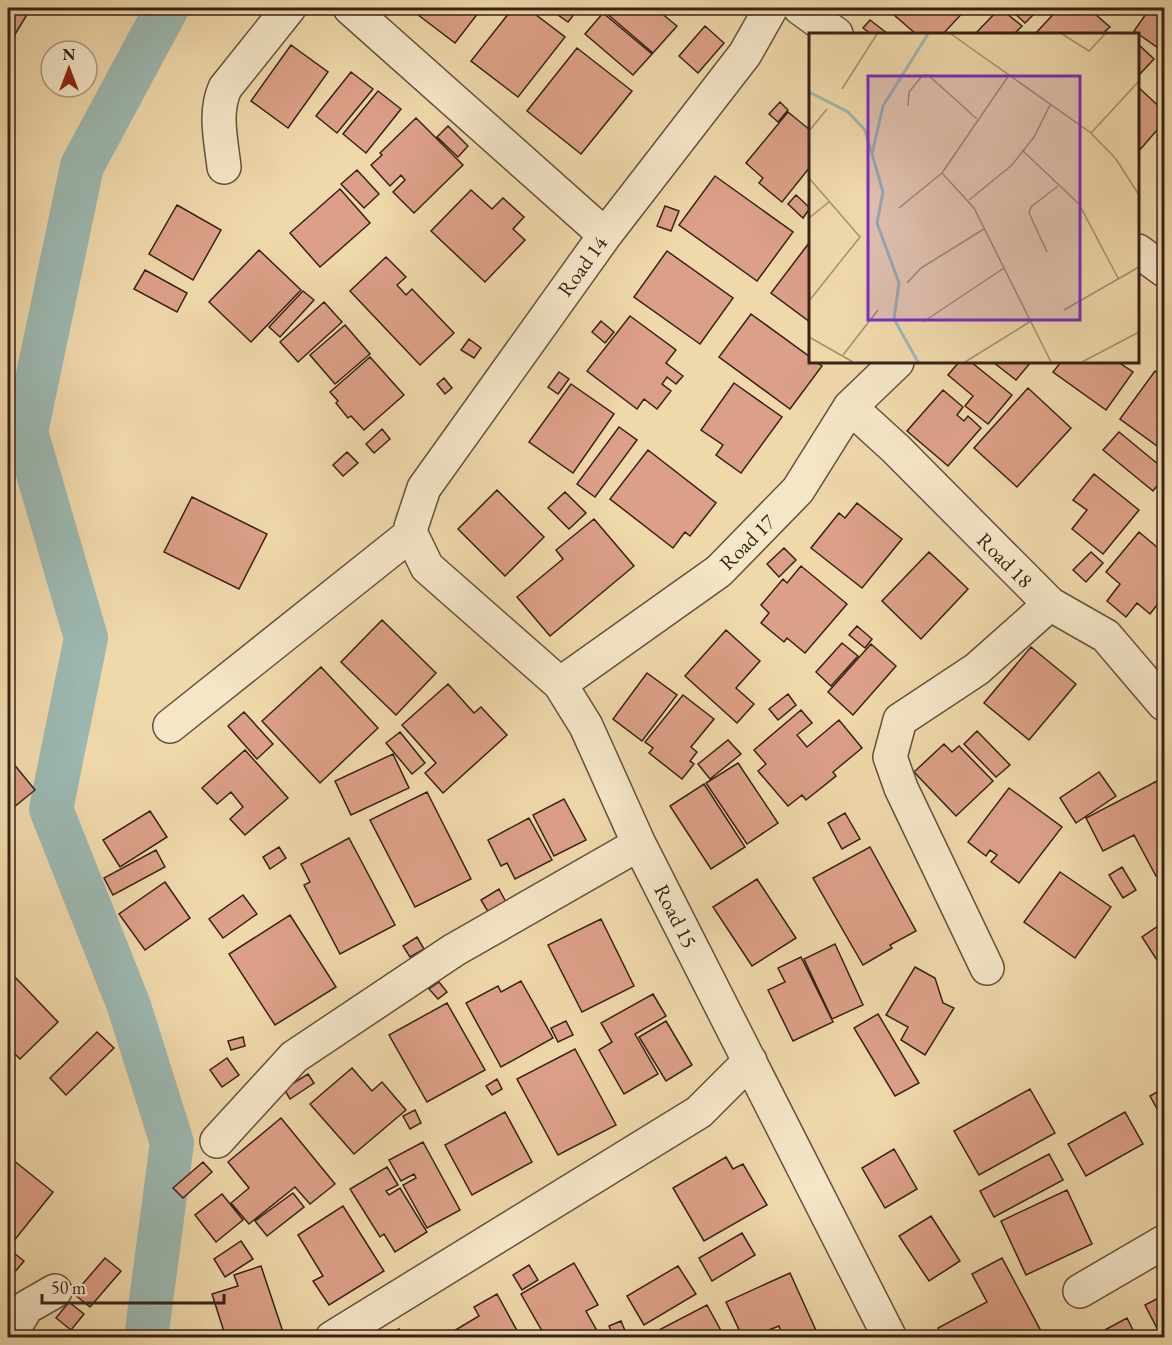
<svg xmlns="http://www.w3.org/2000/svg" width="1172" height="1345" font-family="'EB Garamond',serif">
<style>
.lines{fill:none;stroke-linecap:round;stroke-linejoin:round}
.stream{stroke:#747c74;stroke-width:8}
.river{stroke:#9cb8b1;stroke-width:44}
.building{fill:#dca088;stroke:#372219;stroke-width:1.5}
.minor-casing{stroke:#65503d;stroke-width:36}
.minor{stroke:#f5e6c8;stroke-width:33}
.labels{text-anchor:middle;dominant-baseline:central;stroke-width:5;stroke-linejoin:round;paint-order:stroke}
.street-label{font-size:21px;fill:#372219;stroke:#f5e6c8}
.inset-river{fill:none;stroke:#9cb8b1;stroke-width:3}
.inset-road{fill:none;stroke:#a58f70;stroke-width:1.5}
.view{fill:#7b2cbf;fill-opacity:0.15;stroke:#7b2cbf;stroke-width:3}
.inset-edge{fill:none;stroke:#372219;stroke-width:3}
</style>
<rect width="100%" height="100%" fill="#efd8aa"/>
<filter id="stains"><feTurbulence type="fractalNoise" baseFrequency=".00333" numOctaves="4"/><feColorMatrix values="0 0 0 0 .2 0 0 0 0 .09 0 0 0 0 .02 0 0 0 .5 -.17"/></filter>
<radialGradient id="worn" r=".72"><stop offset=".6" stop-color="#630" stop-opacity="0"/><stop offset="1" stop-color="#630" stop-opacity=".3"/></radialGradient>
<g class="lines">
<path class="stream" d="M8 374 26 432"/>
<path class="river" d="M146 1338 172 1143 129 1006 51 809 86 638 26 432 82 166 167 8"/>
</g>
<path class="building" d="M8 8H31L8 46Z
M409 8H482L455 43Z
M513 8H527L565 37 518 97 471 61Z
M548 8H579L568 22Z
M609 8H655L677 26 653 53 605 12Z
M886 8H967L943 34H916Z
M1000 8 1022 26 1014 34H975Z
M1009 8H1040L1025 23Z
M1059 8H1088L1110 27 1102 34H1035Z
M1150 8 1164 16V52L1134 31Z
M603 13 652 54 633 75 585 34Z
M870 20 888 34H871L863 28Z
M705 26 724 43 698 73 679 56Z
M1138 44 1154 59 1138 76Z
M291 45 328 72 288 128 251 101Z
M577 48 632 91 581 154 527 111Z
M351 72 373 89 337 133 316 116Z
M1138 87 1164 111V122L1138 152Z
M378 91 401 109 366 153 343 134Z
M780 102 788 110 778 122 769 114Z
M788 112 810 130V167L782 202 759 183 763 178 746 163Z
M416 118 463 165 414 213 393 192 405 180 401 175 390 186 371 165 382 155 380 153Z
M448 126 468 146 458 157 437 137Z
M357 170 379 194 364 208 341 184Z
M715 176 793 232 757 281 679 225Z
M340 189 370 223 320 267 290 233Z
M471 190 492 209 503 198 524 217 513 229 525 240 485 282 431 231Z
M796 195 810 208 803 218 788 204Z
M177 205 221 230 193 280 149 254Z
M665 206 679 211 671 231 657 226Z
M809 243 810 244V322L771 293Z
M259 250 301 290 251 342 209 302Z
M667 251 733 298 700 344 634 297Z
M386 257 406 277 397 285 406 295 412 289 454 333 420 365 350 291Z
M145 270 187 293 177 312 134 289Z
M303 291 314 300 280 337 269 327Z
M324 302 342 322 298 362 280 342Z
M751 314 810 357V362H816L822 366 790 409 719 357Z
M630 316 676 350 666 363 683 376 676 384 667 377 662 384 671 391 657 409 644 399 637 409 587 371Z
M601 321 614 332 605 343 592 332Z
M345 325 370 354 335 384 310 355Z
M469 339 481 348 474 358 461 350Z
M370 357 404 395 364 430 351 416 348 418 336 403 338 401 330 392Z
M959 362H971L1012 395 988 424 965 406 973 396 948 375Z
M993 362H1031L1016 380Z
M1061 362H1118L1133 372 1106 410 1053 372Z
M1155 371 1164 377V451L1120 419Z
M559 372 569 379 558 394 548 387Z
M444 378 452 388 445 394 437 384Z
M734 383 782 417 741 473 716 455 723 445 701 430Z
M571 384 614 414 573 473 529 442Z
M1028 388 1071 428 1017 487 974 448Z
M943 390 963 407 957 415 964 421 968 416 981 428 948 466 907 431Z
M619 427 637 440 595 497 577 484Z
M382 429 390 439 374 453 366 444Z
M1119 432 1164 469V477L1153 491 1103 450Z
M648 450 716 503 690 536 685 532 673 548 610 499Z
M347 452 358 463 343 476 333 465Z
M1094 474 1139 510 1103 554 1072 529 1087 510 1073 500Z
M497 490 544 537 505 576 458 529Z
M565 492 586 513 569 529 548 508Z
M192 497 267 534 239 589 164 552Z
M857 503 902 539 862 588 811 548 839 513 845 518Z
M594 519 634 566 550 636 517 597 563 559 556 550Z
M1139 532 1164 553V596L1150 614 1137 603 1126 617 1107 601 1120 584 1106 572Z
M784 548 796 560 779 577 767 564Z
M929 552 968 589 921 639 882 601Z
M1091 552 1103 563 1086 582 1073 570Z
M801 566 847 604 805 653 787 638 784 642 761 623 769 613 761 605 783 579 787 583Z
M382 620 436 673 396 715 341 662Z
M857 626 872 639 865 648 849 635Z
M726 630 760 661 736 688 754 704 737 723 685 676Z
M842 643 858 656 831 686 816 672Z
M871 644 896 666 853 715 828 692Z
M1031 647 1076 684 1029 740 984 703Z
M321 667 378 728 320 783 262 721Z
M647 673 677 695 642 741 613 719Z
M448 684 474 713 481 707 507 735 443 793 425 773 436 763 402 725Z
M788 694 796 705 778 720 769 709Z
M683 695 714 719 691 747 697 752 690 761 694 764 682 779 649 753 653 748 645 742Z
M801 710 812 723 797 735 807 747 839 720 862 748 833 772 836 776 806 800 802 795 788 806 758 771 766 764 754 750Z
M244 712 273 744 257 759 228 726Z
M977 731 1010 765 996 777 964 744Z
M400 732 425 763 412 774 386 743Z
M728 740 741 754 710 779 698 764Z
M944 744 952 752 959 746 993 781 956 816 914 772Z
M245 750 288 798 245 835 230 819 243 807 231 792 217 804 202 788Z
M393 754 409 788 351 815 335 781Z
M8 757 35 790 8 812Z
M738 763 778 823 747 844 706 783Z
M1099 772 1116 796 1076 823 1060 798Z
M1157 781 1164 795V872L1156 876 1134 835 1103 851 1086 818Z
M704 784 745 847 711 869 670 806Z
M1009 788 1062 827 1019 883 991 862 997 855 990 850 986 856 968 842Z
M427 792 471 879 415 907 370 820Z
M564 799 586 840 554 856 533 815Z
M150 811 167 837 120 867 103 840Z
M845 813 860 839 842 849 828 823Z
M529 818 552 860 515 879 507 863 501 866 488 840Z
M349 838 395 925 340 954 304 885 310 882 301 864Z
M279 847 286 858 270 869 263 857Z
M870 847 916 931 890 945 892 948 863 965 813 878Z
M156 850 165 867 113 895 104 878Z
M1122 867 1136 890 1123 898 1109 875Z
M1060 872 1111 907 1075 958 1024 922Z
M757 879 796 938 752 966 713 907Z
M165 882 190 918 145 950 119 914Z
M499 889 507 904 490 915 481 900Z
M243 895 257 914 223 938 209 919Z
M290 915 336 987 275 1025 229 954Z
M601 919 634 986 582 1012 548 945Z
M1164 922V971L1142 937Z
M417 937 424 949 410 957 403 946Z
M835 944 863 1005 832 1019 804 959Z
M801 957 833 1022 793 1041 768 990 785 982 778 968Z
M915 967 935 978 943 1003 954 1008 925 1055 901 1040 908 1027 886 1015Z
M13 975 58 1022 20 1059 8 1047V980Z
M521 981 553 1038 501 1067 466 1003 498 986 501 992Z
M439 982 447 992 438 999 429 989Z
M653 994 666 1016 635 1034 658 1074 624 1094 599 1050 612 1042 601 1023Z
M447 1003 485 1070 427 1102 389 1035Z
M878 1014 919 1083 895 1096 854 1028Z
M566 1021 573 1035 558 1042 551 1028Z
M666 1021 692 1065 666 1081 639 1037Z
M97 1032 114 1048 66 1095 50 1078Z
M243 1037 245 1046 231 1050 228 1041Z
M575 1049 616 1125 558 1155 517 1079Z
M227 1058 239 1075 222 1087 210 1070Z
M352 1068 372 1091 382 1082 406 1110 354 1154 310 1104Z
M308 1074 314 1083 290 1099 284 1089Z
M497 1079 502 1089 492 1095 486 1086Z
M1164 1088V1112L1160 1114 1150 1096Z
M1030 1089 1055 1133 979 1175 954 1131Z
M415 1110 421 1123 410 1129 403 1116Z
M505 1112 532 1162 472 1195 445 1145Z
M1125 1112 1143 1144 1086 1176 1068 1144Z
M281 1118 335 1184 310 1204 295 1187 249 1224 231 1203 249 1188 228 1162Z
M423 1142 460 1210 427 1228 403 1185 416 1178 414 1174 401 1181 389 1160Z
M894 1149 917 1189 885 1208 862 1168Z
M1049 1154 1063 1180 994 1217 980 1191Z
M8 1156 53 1192 9 1247 8 1246Z
M726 1157 733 1169 743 1164 767 1205 704 1241 673 1188Z
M203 1162 212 1172 183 1198 173 1188Z
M387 1167 398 1185 386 1191 389 1195 400 1188 427 1232 395 1252 384 1234 380 1237 350 1189Z
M1067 1190 1092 1244 1026 1275 1001 1221Z
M293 1193 304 1207 267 1236 255 1221Z
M222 1194 243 1220 216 1242 195 1215Z
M343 1206 384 1271 329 1305 313 1281 323 1276 298 1235Z
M931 1216 960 1261 929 1281 899 1236Z
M742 1233 755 1255 712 1281 699 1258Z
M241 1241 253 1259 225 1277 214 1259Z
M9 1249 24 1261 14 1273 8 1267Z
M105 1258 121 1271 90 1307 74 1294Z
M1002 1258 1042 1333 1032 1338H943L938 1328 987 1302 972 1274Z
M574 1263 598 1305 586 1311 601 1338H546L521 1294Z
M529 1265 538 1280 522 1290 513 1275Z
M261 1266 285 1338H226L212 1294 238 1286 234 1275Z
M678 1266 696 1294 644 1325 627 1296Z
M790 1273 818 1335 812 1338H784L779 1326 769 1330 773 1338H743L726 1302Z
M497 1294 521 1338H442L479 1316 474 1307Z
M1164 1295V1338H1162L1145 1305Z
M69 1302 84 1314 71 1330 56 1318Z
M707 1305 725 1338H660L657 1331Z
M1127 1318 1137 1338H1090Z
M621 1321 626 1333 614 1338 609 1326Z
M399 1329 403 1338H386Z"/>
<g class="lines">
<g class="minor-casing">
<path id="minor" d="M350 8 605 235
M800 8 836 34
M224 167C221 140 214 113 225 88L289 8
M1138 251 1164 270
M850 407 896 449 1050 604 1106 636 1164 704
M411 534 427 567 560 684 586 726 639 844 890 1338
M411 534V527L424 488 605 235 745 54 771 8
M560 684 719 571 798 490 850 407 897 362
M170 726 411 534
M987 968 901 788 890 757 900 720 977 669 1050 604
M217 1141 294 1057 454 950 639 844
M1080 1291 1164 1242
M8 1337 27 1307 55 1291
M332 1338 699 1112 750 1061"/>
</g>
<use href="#minor" class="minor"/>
</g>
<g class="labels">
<g class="street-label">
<text transform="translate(582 266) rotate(-54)">Road 14</text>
<text transform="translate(747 542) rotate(-45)">Road 17</text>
<text transform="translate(1005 560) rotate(45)">Road 18</text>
<text transform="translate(676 916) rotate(63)">Road 15</text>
</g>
</g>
<g transform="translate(809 33)">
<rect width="330" height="330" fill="#efd8aa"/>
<path class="inset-river" d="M0 59 39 79 56 97 63 121M109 329 85 286 90 250 68 190 74 159 63 121 74 73 119 1"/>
<path class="inset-road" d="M142 1 282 100 307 126 330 162M253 1 280 18 296 1M33 56 68 1M99 73 100 59 113 43 119 42 168 86M0 98 18 76M282 100 330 48M213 117 270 171 309 245M133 140 165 175 242 329M133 140 200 42M0 145 51 204 0 268M160 167 203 132 225 104 241 72M90 175 133 140M0 185 20 169M238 219 220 180 222 174 249 153M98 250 112 235 175 196M255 277 330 234M114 289 195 235M0 304 44 329M34 322 69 277M156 329 222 288M273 329 330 299"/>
<path class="view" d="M59 43H271V287H59Z"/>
<rect width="330" height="330" class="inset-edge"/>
</g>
<rect width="1172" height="1345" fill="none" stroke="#efd8aa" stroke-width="30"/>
<rect x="9" y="9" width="1154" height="1327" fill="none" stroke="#372219" stroke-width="3"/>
<rect x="15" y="15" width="1142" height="1315" fill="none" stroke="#372219" stroke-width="1.5"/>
<g transform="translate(69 69)"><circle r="28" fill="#f5e6c8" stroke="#a99882" stroke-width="1.5"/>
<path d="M0-4.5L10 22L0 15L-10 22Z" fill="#8f2418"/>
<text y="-9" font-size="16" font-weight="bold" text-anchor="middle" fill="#372219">N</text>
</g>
<path d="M42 1294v9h182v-9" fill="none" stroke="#372219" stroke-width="3"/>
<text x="51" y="1294" font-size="18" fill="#372219" stroke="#f5e6c8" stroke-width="4.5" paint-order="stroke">50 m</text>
<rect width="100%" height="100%" filter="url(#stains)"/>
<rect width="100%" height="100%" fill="url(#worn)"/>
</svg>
